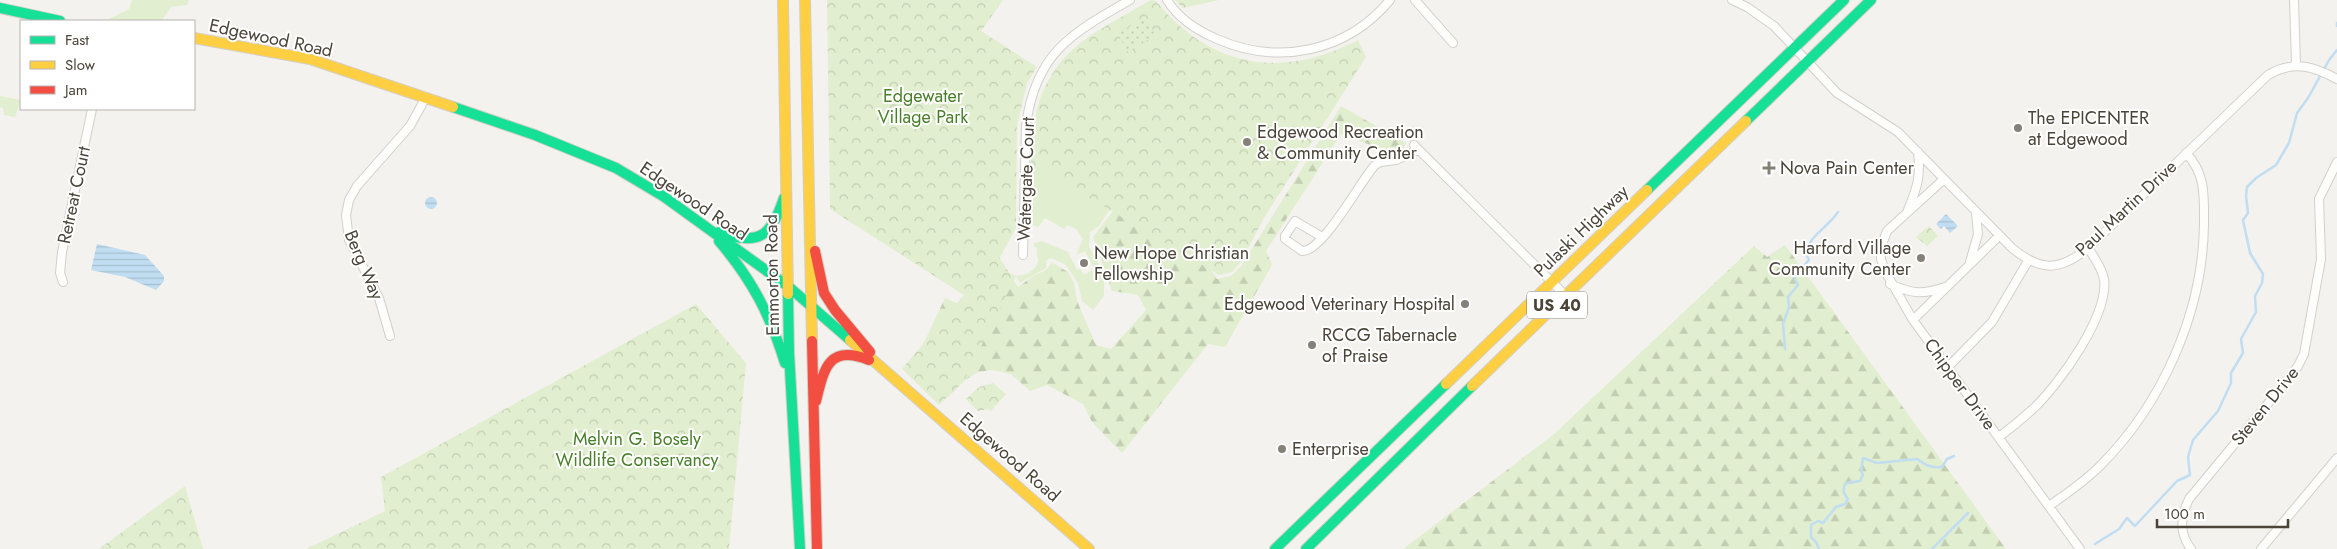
<svg xmlns="http://www.w3.org/2000/svg" width="2337" height="549" font-family="Jost,sans-serif">
<style>
.grass{fill:#e1eecf}
.forest{fill:url(#forest-firs)}
.park{fill:url(#park-crowns)}
.garden{fill:url(#garden-dots)}
.water{fill:url(#water-rules)}
.lines{fill:none;stroke-linecap:round;stroke-linejoin:round}
.stream{stroke:#c0ddf1;stroke-width:2.5}
.street-casing{stroke:#d2d0cb;stroke-width:10}
.fast-casing{stroke:#d3cfc5;stroke-width:12}
.slow-casing{stroke:#d3cfc5;stroke-width:12}
.jam-casing{stroke:#d3cfc5;stroke-width:12}
.street{stroke:#fdfdfc;stroke-width:8}
.fast{stroke:#16e098;stroke-width:10}
.slow{stroke:#ffcf43;stroke-width:10}
.jam{stroke:#f24e42;stroke-width:10}
.poi-dot{fill:#868178;stroke:#fff;stroke-width:2}
.labels{text-anchor:middle;dominant-baseline:central;stroke-width:4;stroke-linejoin:round;paint-order:stroke}
.shield{fill:#fff;stroke:#817c74;stroke-width:1}
.shield-label{font-size:16px;font-weight:bold;fill:#4b4439}
.street-label{font-size:18px;fill:#4b4439;stroke:#fff}
.park-label{font-size:18px;fill:#4a7f2a;stroke:#fff}
.poi-label{font-size:18px;fill:#4b4439;stroke:#fff;text-anchor:start}
</style>
<defs>
<pattern id="forest-firs" width="22" height="20" patternUnits="userSpaceOnUse" patternTransform="scale(1.25)"><rect width="22" height="20" fill="#e1eecf"/><path d="M5 1l3.5 6h-7zM16 11l3.5 6h-7z" fill="#c3cdb2"/></pattern>
<pattern id="park-crowns" width="20" height="18" patternUnits="userSpaceOnUse" patternTransform="scale(1.25)"><rect width="20" height="18" fill="#e1eecf"/><path d="M2 6a3 3 0 1 1 6 0M12 15a3 3 0 1 1 6 0" fill="none" stroke="#c3cdb2"/></pattern>
<pattern id="garden-dots" width="8" height="8" patternUnits="userSpaceOnUse" patternTransform="scale(1.25)"><rect width="8" height="8" fill="#e1eecf"/><path d="M2 2h.1M6 6h.1" fill="none" stroke="#c3cdb2" stroke-width="1.8" stroke-linecap="round"/></pattern>
<pattern id="water-rules" width="6" height="5" patternUnits="userSpaceOnUse" patternTransform="scale(1.25)"><rect width="6" height="5" fill="#c0ddf1"/><path d="M0 2.5h6" fill="none" stroke="#a6bfcf"/></pattern>
</defs>
<rect width="100%" height="100%" fill="#f4f2ee"/>
<path class="grass" d="M132 0H189L187 5 171 7 161 21H126L109 19 129 9Z
M1151 0 1154 3 1111 207 1099 226 1090 232 1089 247 1103 271 1104 283V296L1093 310 1082 301 1078 283 1066 265 1051 258 1046 261V268L1020 283 1016 276C1025 275 1036 272 1038 261 1038 256 1036 253 1037 248L1034 247V243L1042 241 1068 252 1077 270 1080 269 1084 275 1094 269 1085 251 1076 255 1083 239 1076 229 1067 225 1064 229 1045 218 1038 227 1033 225C1031 208 1033 189 1033 172 1035 129 1035 86 1068 54 1091 31 1123 17 1151 0Z
M0 96 21 100 15 117 4 115 3 108 0 107Z"/>
<path class="forest" d="M855 0H1003L981 31 996 252 1018 287C1023 284 1027 280 1032 277 1041 271 1047 273 1051 262L1068 272 1074 283 1077 301 1096 345 1111 349 1146 310 1138 295 1112 291 1093 237 1116 207 1193 242 1217 279 1231 276 1242 265 1341 106 1406 143 1403 151 1376 147 1341 134 1266 251 1272 265 1225 347 1208 344 1122 453 1092 422 1083 404 1047 385 1030 391 1011 374 992 370 978 372 964 381 948 397 912 368 945 298 961 305 967 291Z
M1785 245 2006 549H1403L1553 435 1754 246 1767 257Z"/>
<path class="park" d="M827 0H1003L981 31 1037 67 1027 83 1017 126 1016 228 999 259 1004 270 1016 276 964 381 939 405 902 369 964 295 830 209Z
M1151 0 1156 1C1211 68 1281 80 1358 40L1366 57 1264 218 1241 262 1232 272 1219 275 1031 163C1033 144 1033 123 1038 105 1056 47 1104 28 1151 0Z
M1175 0H1219L1183 8Z
M1929 226 1938 236 1927 246 1916 237Z
M696 304 746 363 729 549H306L385 511 381 477Z
M993 383 1006 394 991 411 988 409 978 411 966 399 979 387Z
M185 486 203 549H99Z"/>
<path class="garden" d="M1145 17 1156 35 1128 52 1118 34Z"/>
<path class="water" d="M425 203a6 6 0 1 1 12 0a6 6 0 1 1-12 0Z
M1946 214 1958 226 1950 233 1944 226 1941 229 1936 224Z
M97 244 145 255 164 276V281L156 290 125 277 91 270Z"/>
<g class="lines">
<path class="stream" d="M2337 23V26
M1785 349 1783 324 1789 307 1788 297 1798 285 1794 277 1809 260 1805 252C1811 235 1828 227 1838 212
M2095 544 2119 529 2127 518 2135 526 2177 481 2190 475 2188 457 2193 440 2218 411 2231 383V373L2243 353 2241 339 2256 312 2255 296 2262 283 2263 274 2250 253 2243 220 2248 213 2246 196 2247 187 2256 178 2276 165 2289 143 2297 113 2308 98 2329 60 2337 50
M1819 549 1816 542 1811 537V525L1818 521 1823 523 1836 507 1845 504 1848 499C1843 493 1842 489 1846 483L1860 481 1863 475 1861 471 1863 458 1877 463 1917 459C1926 465 1930 468 1942 467L1947 459 1954 456
M1932 549 1968 513"/>
<g class="street-casing">
<path id="street" d="M1167 0C1178 18 1198 31 1217 39 1278 66 1347 52 1390 0
M1415 0 1453 43
M1732 0 1747 7 1774 26 1837 93 1898 132 2012 248C2040 271 2059 272 2088 248L2268 75C2293 60 2313 66 2337 79
M2294 0 2296 64
M1414 145 1566 296
M1943 180 1887 231 1881 247V259L1885 271 1913 320 2080 549
M1908 210C1917 188 1921 177 1918 152
M1322 237 1295 221 1285 236V239L1302 251C1323 252 1361 180 1375 165L1381 162 1396 160 1418 150
M1023 255 1026 126C1035 53 1072 33 1130 0
M1970 262 1978 234 1976 213
M63 282 60 273 62 252 92 109
M1890 284C1913 294 1922 295 1945 287
M1913 320 1999 236
M390 336 379 298 349 240 346 215 349 200 357 186 410 126 425 99
M1948 367 1992 322 2028 261
M1999 437C2011 428 2023 418 2034 408 2060 383 2109 315 2104 279 2102 268 2094 257 2088 248
M2049 506C2066 494 2084 482 2100 466 2162 404 2203 313 2204 224 2204 196 2206 174 2186 153
M2191 549C2179 533 2180 517 2189 499L2289 378 2298 366 2304 354 2321 259 2319 199 2337 162
M2261 549 2337 458"/>
</g>
<g class="fast-casing">
<path id="fast" d="M0 8 60 21
M453 107 535 135 616 168 663 196 789 287 850 340
M1746 121 1871 0
M1647 190 1844 0
M719 232C759 246 771 237 784 198
M719 241C752 280 770 314 785 363
M788 294 789 352 800 549
M1275 549 1446 384
M1306 549 1472 386"/>
</g>
<g class="slow-casing">
<path id="slow" d="M783 0 788 294
M805 0 812 341
M194 38 310 59 453 107
M850 340 1089 549
M1446 384 1647 190
M1472 386 1746 121"/>
</g>
<g class="jam-casing">
<path id="jam" d="M815 251 824 293 835 310 870 352
M812 341 817 549
M816 401C824 368 829 344 869 360"/>
</g>
<use href="#street" class="street"/>
<use href="#fast" class="fast"/>
<use href="#slow" class="slow"/>
<use href="#jam" class="jam"/>
</g>
<g class="poi-dot">
<circle cx="2018" cy="128" r="5"/>
<circle cx="1247" cy="142" r="5"/>
<path d="M1766.5 160.5h5v5h5v5h-5v5h-5v-5h-5v-5h5z"/>
<circle cx="1921" cy="258" r="5"/>
<circle cx="1084" cy="263" r="5"/>
<circle cx="1465" cy="304" r="5"/>
<circle cx="1312" cy="345" r="5"/>
<circle cx="1282" cy="449" r="5"/>
</g>
<g class="labels">
<rect class="shield" x="1527" y="291.5" width="60" height="27" rx="4"/>
<g class="shield-label">
<text x="1557" y="305">US 40</text>
</g>
<g class="street-label">
<text transform="translate(271 38) rotate(12)">Edgewood Road</text>
<text transform="translate(1026 179) rotate(-88)">Watergate Court</text>
<text transform="translate(74 195) rotate(-78)">Retreat Court</text>
<text transform="translate(694 201) rotate(34)">Edgewood Road</text>
<text transform="translate(2126 208) rotate(-43)">Paul Martin Drive</text>
<text transform="translate(1581 231) rotate(-44)">Pulaski Highway</text>
<text transform="translate(364 265) rotate(67)">Berg Way</text>
<text transform="translate(772 275) rotate(-91)">Emmorton Road</text>
<text transform="translate(1960 384) rotate(54)">Chipper Drive</text>
<text transform="translate(2265 406) rotate(-51)">Steven Drive</text>
<text transform="translate(1010 457) rotate(41)">Edgewood Road</text>
</g>
<g class="park-label">
<text x="923" y="96">Edgewater<tspan x="923" dy="21">Village Park</tspan></text>
<text x="637" y="439">Melvin G. Bosely<tspan x="637" dy="21">Wildlife Conservancy</tspan></text>
</g>
<g class="poi-label">
<text x="2028" y="118">The EPICENTER<tspan x="2028" dy="21">at Edgewood</tspan></text>
<text x="1257" y="132">Edgewood Recreation<tspan x="1257" dy="21">&amp; Community Center</tspan></text>
<text x="1780" y="168">Nova Pain Center</text>
<text x="1911" y="248" text-anchor="end">Harford Village<tspan x="1911" dy="21">Community Center</tspan></text>
<text x="1094" y="253">New Hope Christian<tspan x="1094" dy="21">Fellowship</tspan></text>
<text x="1455" y="304" text-anchor="end">Edgewood Veterinary Hospital</text>
<text x="1322" y="335">RCCG Tabernacle<tspan x="1322" dy="21">of Praise</tspan></text>
<text x="1292" y="449">Enterprise</text>
</g>
</g>
<rect x="20" y="20" width="175" height="90" fill="#ffffff" stroke="#b7b4b0"/>
<rect x="30" y="36" width="25" height="8" fill="#16e098" stroke="#b7b4b0"/>
<text x="65" y="45" font-size="15" fill="#4b4439">Fast</text>
<rect x="30" y="61" width="25" height="8" fill="#ffcf43" stroke="#b7b4b0"/>
<text x="65" y="70" font-size="15" fill="#4b4439">Slow</text>
<rect x="30" y="86" width="25" height="8" fill="#f24e42" stroke="#b7b4b0"/>
<text x="65" y="95" font-size="15" fill="#4b4439">Jam</text>
<path d="M2157 519v8h131v-8" fill="none" stroke="#4b4439" stroke-width="2.5"/>
<text x="2164" y="519" font-size="15" fill="#4b4439" stroke="#ffffff" stroke-width="4" paint-order="stroke">100 m</text>
</svg>
